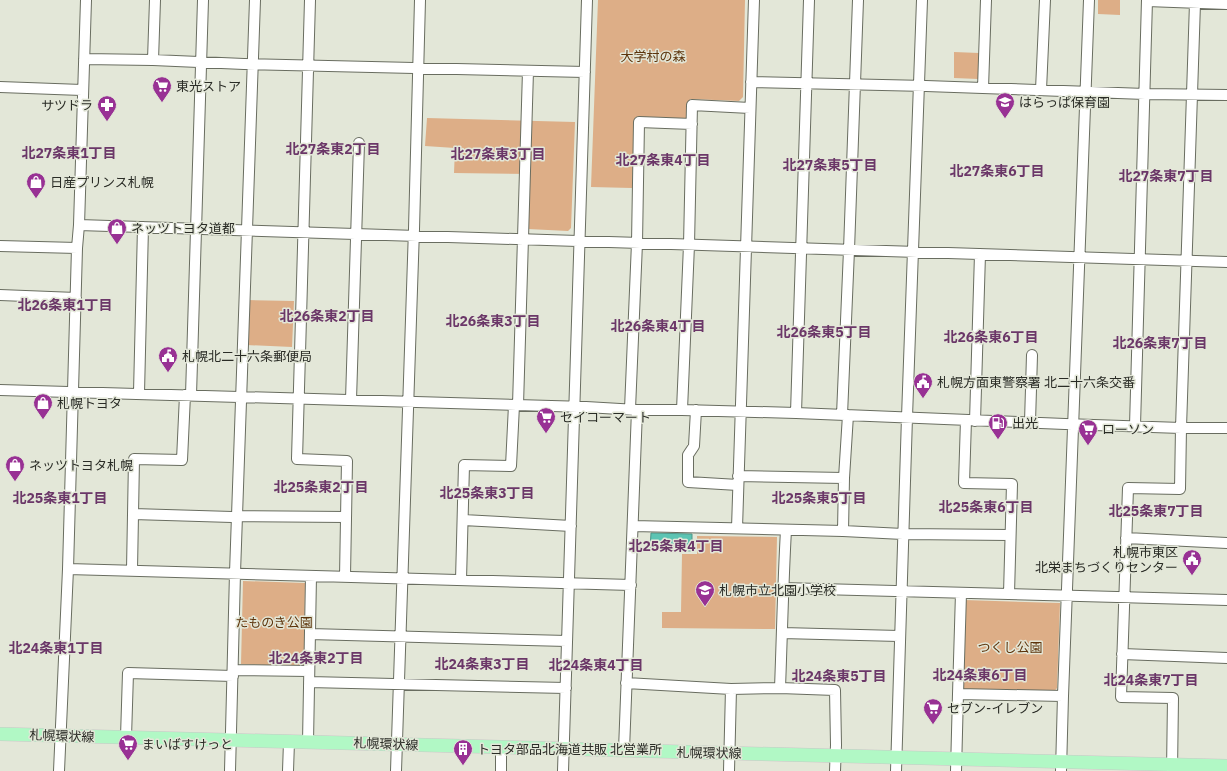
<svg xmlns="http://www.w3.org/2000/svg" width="1227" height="771" font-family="'IBM Plex Sans','Noto Sans JP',sans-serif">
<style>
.green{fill:#ddae87}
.water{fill:#5cc4b3;stroke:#4d9689}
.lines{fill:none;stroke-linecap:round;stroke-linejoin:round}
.minor-casing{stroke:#696d60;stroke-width:12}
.major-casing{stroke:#c8c8c7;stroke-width:14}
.minor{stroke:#fff;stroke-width:10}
.major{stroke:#b1f8c5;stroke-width:13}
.labels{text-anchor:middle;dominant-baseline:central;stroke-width:3;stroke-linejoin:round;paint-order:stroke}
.park-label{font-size:13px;fill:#5d340b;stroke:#e3e7d8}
.poi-label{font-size:13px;fill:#2a2c26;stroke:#e3e7d8;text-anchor:start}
.street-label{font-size:13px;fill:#2a2c26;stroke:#e3e7d8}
.neighbourhood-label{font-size:14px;font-weight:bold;fill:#6b3768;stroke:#e3e7d8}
</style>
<rect width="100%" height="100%" fill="#e3e7d8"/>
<path class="green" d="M598 0H745L743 97 739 101 690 99V117L686 120 635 117 632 188 591 187Z
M1098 0H1120V15L1098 14Z
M954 52 979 53 978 79 954 78Z
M427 118 575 122 571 228 568 231 528 229 530 174 454 173 455 148 425 146Z
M247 300 294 301 292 347 246 345Z
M697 536 777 537 775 629 662 628V612H681L682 554H697Z
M243 581 305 583 304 667 241 664Z
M964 600 1060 603 1057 688 1052 694 961 691Z"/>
<path class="water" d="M651 533 692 534V551L650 549Z"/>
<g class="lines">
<g class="minor-casing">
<path id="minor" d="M310 0 297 459 347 461 345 577
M1147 1 1227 4
M84 59 153 60 244 64 585 72
M153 60 155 0
M751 82 926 86 1145 94 1227 95
M0 87 82 90
M983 88 986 0
M1041 90 1045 0
M79 225 1227 262
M0 246 77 248
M0 295 76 298
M0 390 586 407 637 410H682L796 413 1065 424 1181 428H1227
M139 393 143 227
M191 395 203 0
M351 400 359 143
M518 405 528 71
M630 409 637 243 639 122 692 124
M682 410 689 245 692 105 750 108
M696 410 694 446 688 455V482L738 485
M796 413 809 0
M842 415 849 250 858 0
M966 420 964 483 1012 484 1009 594
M975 421 980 254
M1030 422 1032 355
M1135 426 1147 0
M738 476 844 478
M133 514 232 517 238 516 346 517
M463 520 571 526
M633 526 843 531 903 534 1010 535
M737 528 754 0
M843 531 844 478 848 415
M1126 538 1227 543
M68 569 631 585
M132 570 134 459 182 460 185 395
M461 580 464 465 511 466 514 405
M782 588 1227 600
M961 593 958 694 1063 696
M782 633 899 636
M310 634 567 641
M1122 654 1227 658
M233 670 309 671
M309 682 566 688
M626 683 731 689 780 688 835 690 836 745 835 771
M780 688C782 636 783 583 786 530
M126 737 128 673 233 676
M308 742 311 576
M624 750 637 410
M59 771 68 569 77 248 79 225 86 0
M230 771 235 573 255 0
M288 771 289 742
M396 771 414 229 420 0
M501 771V747
M563 771 587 0
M729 771 731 689
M896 771 907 417 922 0
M956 771 958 694
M1061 771 1063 696 1089 0
M1172 771 1173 698 1121 697 1128 488 1180 489 1181 428 1195 3"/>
</g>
<g class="major-casing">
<path id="major" d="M0 734 1227 766"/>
</g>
<use href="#minor" class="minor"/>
<use href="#major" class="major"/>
</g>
<defs>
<g id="supermarket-pin" transform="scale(1)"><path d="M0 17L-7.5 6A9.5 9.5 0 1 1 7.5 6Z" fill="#983194" stroke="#e3e7d8"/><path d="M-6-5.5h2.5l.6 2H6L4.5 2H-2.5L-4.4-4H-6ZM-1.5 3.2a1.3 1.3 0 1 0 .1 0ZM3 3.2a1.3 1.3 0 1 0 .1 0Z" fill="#fff"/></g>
<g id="school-pin" transform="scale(1)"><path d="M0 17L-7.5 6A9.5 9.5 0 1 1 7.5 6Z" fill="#983194" stroke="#e3e7d8"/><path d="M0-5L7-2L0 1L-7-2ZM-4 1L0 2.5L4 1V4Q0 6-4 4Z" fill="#fff"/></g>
<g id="pharmacy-pin" transform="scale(1)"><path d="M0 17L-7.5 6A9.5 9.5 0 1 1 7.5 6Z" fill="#983194" stroke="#e3e7d8"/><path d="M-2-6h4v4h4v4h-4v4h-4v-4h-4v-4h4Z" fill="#fff"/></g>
<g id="shop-pin" transform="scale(1)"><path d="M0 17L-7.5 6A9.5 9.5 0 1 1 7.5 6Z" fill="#983194" stroke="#e3e7d8"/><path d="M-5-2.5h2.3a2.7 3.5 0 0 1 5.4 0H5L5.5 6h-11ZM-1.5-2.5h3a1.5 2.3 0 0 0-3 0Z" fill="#fff"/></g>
<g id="civic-pin" transform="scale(1)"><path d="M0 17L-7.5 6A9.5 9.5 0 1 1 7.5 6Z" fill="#983194" stroke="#e3e7d8"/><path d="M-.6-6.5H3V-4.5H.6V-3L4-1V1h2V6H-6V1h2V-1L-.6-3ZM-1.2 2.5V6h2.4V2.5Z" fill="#fff"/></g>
<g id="fuel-pin" transform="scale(1)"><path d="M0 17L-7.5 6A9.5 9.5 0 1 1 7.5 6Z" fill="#983194" stroke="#e3e7d8"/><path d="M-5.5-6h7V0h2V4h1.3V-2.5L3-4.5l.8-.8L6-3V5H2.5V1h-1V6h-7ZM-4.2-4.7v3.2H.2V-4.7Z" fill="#fff"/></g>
<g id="building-pin" transform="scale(1)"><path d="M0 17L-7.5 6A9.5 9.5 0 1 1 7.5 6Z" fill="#983194" stroke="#e3e7d8"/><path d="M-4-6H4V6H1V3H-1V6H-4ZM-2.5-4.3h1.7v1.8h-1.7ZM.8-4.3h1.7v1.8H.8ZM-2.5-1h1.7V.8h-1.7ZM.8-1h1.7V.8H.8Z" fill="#fff"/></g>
</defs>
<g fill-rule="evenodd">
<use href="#supermarket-pin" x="162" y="86"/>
<use href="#school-pin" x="1005" y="102"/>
<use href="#pharmacy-pin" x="107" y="105"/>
<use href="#shop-pin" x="36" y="182"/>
<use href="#shop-pin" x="117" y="228"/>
<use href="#civic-pin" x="168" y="356"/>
<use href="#civic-pin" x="923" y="382"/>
<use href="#shop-pin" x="43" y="403"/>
<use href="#supermarket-pin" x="546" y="417"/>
<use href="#fuel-pin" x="998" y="423"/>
<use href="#supermarket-pin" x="1088" y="429"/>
<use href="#shop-pin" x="15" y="465"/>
<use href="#civic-pin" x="1192" y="559"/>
<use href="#school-pin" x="705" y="590"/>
<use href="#supermarket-pin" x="933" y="708"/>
<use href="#supermarket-pin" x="128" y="744"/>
<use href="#building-pin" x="463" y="749"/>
</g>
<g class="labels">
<g class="park-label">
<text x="653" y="56">大学村の森</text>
<text x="274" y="622">たものき公園</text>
<text x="1010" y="647">つくし公園</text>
</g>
<g class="poi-label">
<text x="176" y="86">東光ストア</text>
<text x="1019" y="102">はらっぱ保育園</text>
<text x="93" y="105" text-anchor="end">サツドラ</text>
<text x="50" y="182">日産プリンス札幌</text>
<text x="131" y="228">ネッツトヨタ道都</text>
<text x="182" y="356">札幌北二十六条郵便局</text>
<text x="937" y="382">札幌方面東警察署 北二十六条交番</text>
<text x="57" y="403">札幌トヨタ</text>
<text x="560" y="417">セイコーマート</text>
<text x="1012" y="423">出光</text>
<text x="1102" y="429">ローソン</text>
<text x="29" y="465">ネッツトヨタ札幌</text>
<text x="1178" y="552" text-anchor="end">札幌市東区<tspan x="1178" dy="15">北栄まちづくりセンター</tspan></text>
<text x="719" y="590">札幌市立北園小学校</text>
<text x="947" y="708">セブン-イレブン</text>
<text x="142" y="744">まいばすけっと</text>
<text x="477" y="749">トヨタ部品北海道共販 北営業所</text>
</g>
<g class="street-label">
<text transform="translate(62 736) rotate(2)">札幌環状線</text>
<text transform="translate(386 744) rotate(2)">札幌環状線</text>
<text transform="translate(709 753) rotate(1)">札幌環状線</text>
</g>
<g class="neighbourhood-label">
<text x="333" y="149">北27条東2丁目</text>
<text x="69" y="153">北27条東1丁目</text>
<text x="498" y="154">北27条東3丁目</text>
<text x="663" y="160">北27条東4丁目</text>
<text x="830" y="165">北27条東5丁目</text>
<text x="997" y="171">北27条東6丁目</text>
<text x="1166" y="176">北27条東7丁目</text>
<text x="65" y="305">北26条東1丁目</text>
<text x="327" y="316">北26条東2丁目</text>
<text x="493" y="321">北26条東3丁目</text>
<text x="658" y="326">北26条東4丁目</text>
<text x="824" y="332">北26条東5丁目</text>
<text x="991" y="337">北26条東6丁目</text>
<text x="1160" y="343">北26条東7丁目</text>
<text x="321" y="487">北25条東2丁目</text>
<text x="487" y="493">北25条東3丁目</text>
<text x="60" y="498">北25条東1丁目</text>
<text x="819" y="498">北25条東5丁目</text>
<text x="986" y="507">北25条東6丁目</text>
<text x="1156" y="511">北25条東7丁目</text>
<text x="676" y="546">北25条東4丁目</text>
<text x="56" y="648">北24条東1丁目</text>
<text x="316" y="658">北24条東2丁目</text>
<text x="482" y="664">北24条東3丁目</text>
<text x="596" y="665">北24条東4丁目</text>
<text x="980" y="675">北24条東6丁目</text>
<text x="839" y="676">北24条東5丁目</text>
<text x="1151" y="680">北24条東7丁目</text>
</g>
</g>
</svg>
